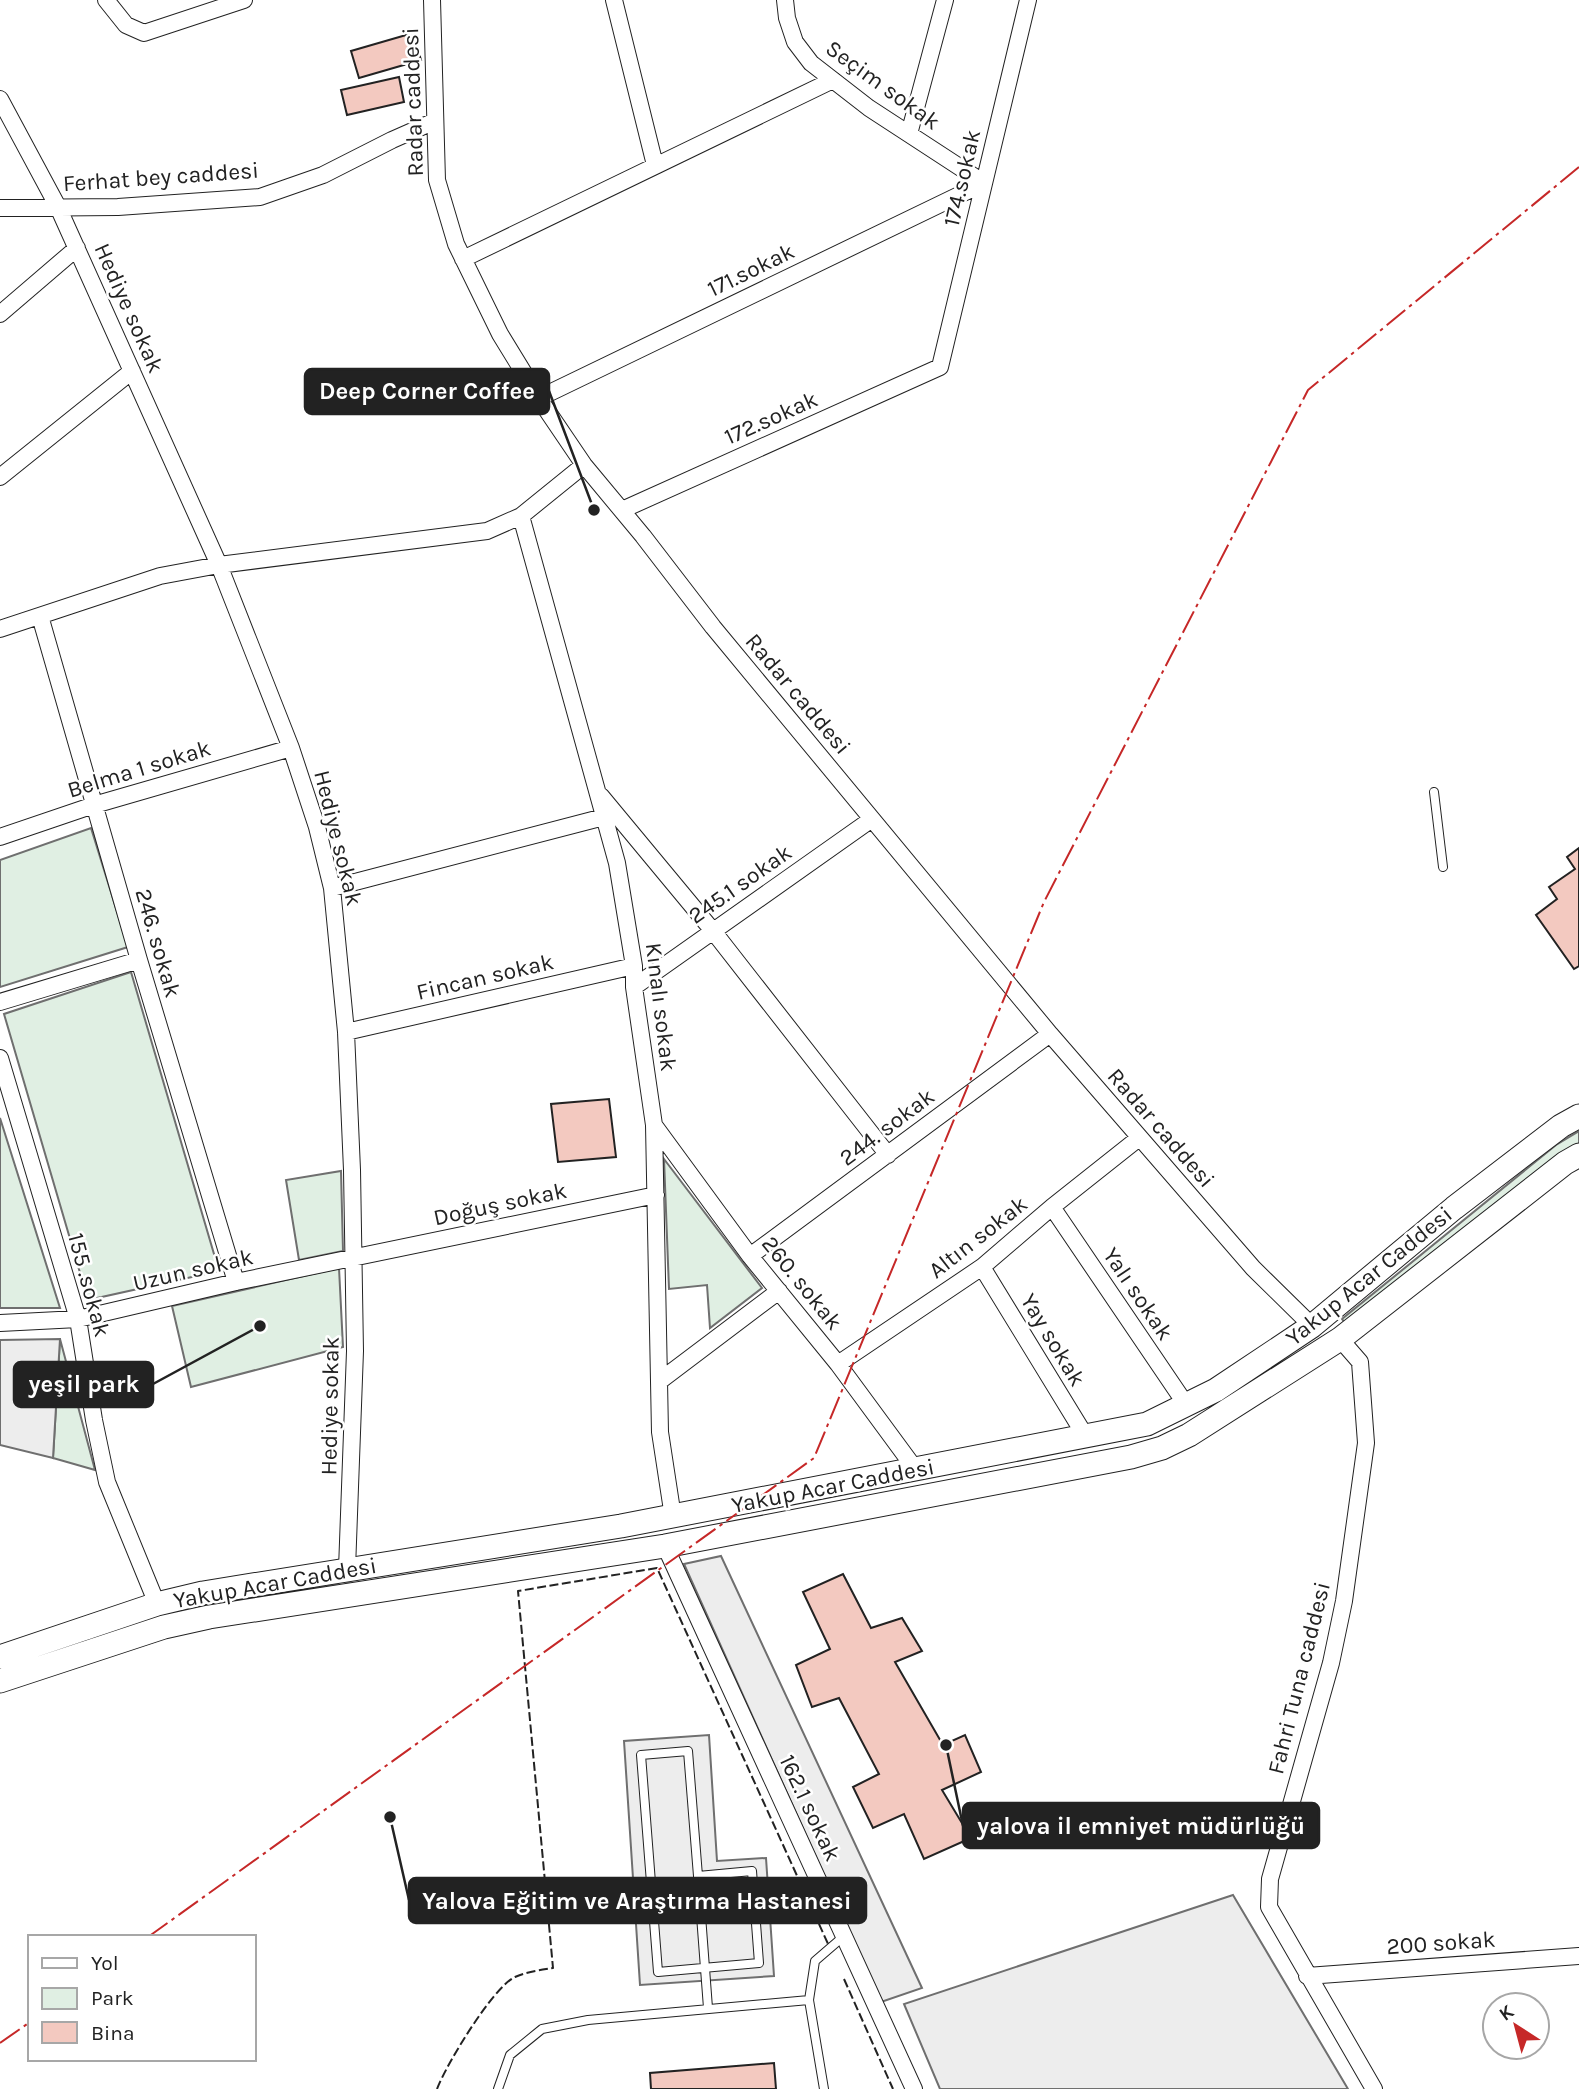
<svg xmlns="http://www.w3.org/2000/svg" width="1579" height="2089" font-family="Karla,sans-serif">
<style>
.green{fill:#e0efe3;stroke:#6f6f6f;stroke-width:2}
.parking{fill:#ededed;stroke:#6f6f6f;stroke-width:2}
.building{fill:#f3c9c0;stroke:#222;stroke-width:2}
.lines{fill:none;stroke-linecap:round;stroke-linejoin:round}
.lane-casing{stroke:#222;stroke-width:10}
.street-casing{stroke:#222;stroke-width:18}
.secondary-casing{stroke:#222;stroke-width:25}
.lane{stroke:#fff;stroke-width:8}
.street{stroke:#fff;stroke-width:16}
.secondary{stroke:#fff;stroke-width:23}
.fence{stroke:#222;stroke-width:2;stroke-dasharray:9 3.5;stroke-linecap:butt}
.power{stroke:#c62828;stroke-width:2;stroke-dasharray:24 5 3.5 5;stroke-linecap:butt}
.labels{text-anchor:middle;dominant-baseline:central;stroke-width:5;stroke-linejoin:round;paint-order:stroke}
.street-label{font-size:23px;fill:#222;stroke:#fff}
.leader{fill:none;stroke:#222;stroke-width:2.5}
.callout-dot{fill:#222;stroke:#fff;stroke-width:2.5}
.callout{fill:#222;stroke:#222;stroke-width:2.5}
.callout-label{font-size:24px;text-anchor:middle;font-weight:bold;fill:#fff}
</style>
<rect width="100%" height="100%" fill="#fff"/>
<path class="green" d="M91 828 128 947 0 987V860Z
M131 972 219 1271 88 1300 4 1014Z
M0 1118 60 1308H0Z
M1579 1131V1144L1345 1323 1342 1319 1556 1145Z
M664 1159 762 1288 710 1328 707 1285 669 1289Z
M341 1171 343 1251 299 1260 286 1180Z
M339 1268 343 1347 191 1387 172 1306Z
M60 1339 95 1470 53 1458Z"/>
<path class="parking" d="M60 1339 53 1458 0 1445V1340Z
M721 1556 922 1988 881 2002 684 1564Z
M709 1735 717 1861 766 1858 774 1976 640 1985 624 1741Z
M1233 1895 1348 2089H940L904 2004Z"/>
<path class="building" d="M413 33 421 60 359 78 351 51Z
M399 77 404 102 347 115 341 90Z
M1579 848V966L1574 969 1536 915 1557 899 1549 887 1575 869 1567 857Z
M609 1099 616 1157 558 1162 551 1104Z
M843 1574 871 1628 902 1618 922 1651 895 1662 943 1745 965 1735 981 1772 942 1790 971 1838 924 1859 904 1814 873 1828 853 1787 879 1774 839 1698 812 1707 796 1665 830 1649 803 1592Z
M774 2063 776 2089H651L650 2073Z"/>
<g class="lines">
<g class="lane-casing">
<path id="lane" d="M1434 792 1443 867
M688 1751 698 1876 752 1871 759 1963 658 1972 641 1755Z
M698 1876 708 2008
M498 2089 510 2055 542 2029 588 2020 809 2000
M824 2089 809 2000 815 1961 844 1936"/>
</g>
<g class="street-casing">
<path id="street" d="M106 0 126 25 144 33 244 0
M432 0 437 180 456 244 500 334 544 406 584 465 643 536 713 627 1050 1034 1253 1268 1312 1326
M614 0 655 165
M785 0 787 18 795 42 811 63 869 108 984 183
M0 99 58 207 219 565 291 748 317 827 332 888 346 1032 352 1170 355 1351 347 1569
M909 134 945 0
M0 208 118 207 260 197 323 175 392 140 435 121
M463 259 833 80
M0 314 77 248
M539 398 984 183
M0 477 132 371
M622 510 940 367 1028 0
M521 516 617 863 634 966V987L654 1125 660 1432 673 1517
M40 616 139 960 236 1282
M0 629 160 576 219 565 487 531 521 516 584 465
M601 796 713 931 888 1155
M0 837 94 805 291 748
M332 888 604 817
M634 987 872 819
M0 1002 139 960
M346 1032 634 966
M0 1058 78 1319 94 1420 107 1482 157 1604
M654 1125 750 1256 838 1364 916 1470
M1052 1207 1187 1406
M750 1256 1050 1034
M982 1267 1086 1437
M0 1323 78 1319 236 1282 656 1195
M1340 1339 1360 1362 1366 1443 1344 1601 1331 1663 1270 1879 1269 1907 1374 2089
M838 1364 982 1267 1052 1207 1139 1138
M661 1380 779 1291
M665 1546 914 2089
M1307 1976 1579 1956"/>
</g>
<g class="secondary-casing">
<path id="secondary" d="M0 1657 157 1604 203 1593 621 1526 1147 1424 1216 1390 1312 1326 1454 1208 1561 1126 1579 1116
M0 1681 164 1627 209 1617 665 1546 1131 1457 1162 1448 1189 1435 1340 1339 1565 1163 1579 1155"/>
</g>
<use href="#lane" class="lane"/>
<use href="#street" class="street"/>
<use href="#secondary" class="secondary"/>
<path class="fence" d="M844 1979 893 2089
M437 2089C446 2065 493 1987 515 1977 526 1972 541 1970 553 1968L518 1591 657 1568 829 1946"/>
<path class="power" d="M148 1937 814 1458 1044 902 1308 390 1579 167
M0 2043 30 2022"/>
</g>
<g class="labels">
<g class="street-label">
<text transform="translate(883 85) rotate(36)">Seçim sokak</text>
<text transform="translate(413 102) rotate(-92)">Radar caddesi</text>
<text transform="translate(161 177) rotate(-4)">Ferhat bey caddesi</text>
<text transform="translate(962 178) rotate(-77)">174.sokak</text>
<text transform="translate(751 270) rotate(-26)">171.sokak</text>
<text transform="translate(129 308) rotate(66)">Hediye sokak</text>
<text transform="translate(771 418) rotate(-24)">172.sokak</text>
<text transform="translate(798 694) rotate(50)">Radar caddesi</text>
<text transform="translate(139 769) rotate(-17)">Belma 1 sokak</text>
<text transform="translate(338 838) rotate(76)">Hediye sokak</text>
<text transform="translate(740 884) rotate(-35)">245.1 sokak</text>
<text transform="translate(158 943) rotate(74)">246. sokak</text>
<text transform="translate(485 977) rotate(-13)">Fincan sokak</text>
<text transform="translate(661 1007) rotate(83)">Kınalı sokak</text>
<text transform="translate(887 1127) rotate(-37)">244. sokak</text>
<text transform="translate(1161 1128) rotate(49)">Radar caddesi</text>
<text transform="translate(500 1204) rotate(-12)">Doğuş sokak</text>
<text transform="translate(978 1237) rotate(-38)">Altın sokak</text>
<text transform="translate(193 1270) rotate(-13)">Uzun sokak</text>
<text transform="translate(1369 1276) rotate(-39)">Yakup Acar Caddesi</text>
<text transform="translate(802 1283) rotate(51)">260. sokak</text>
<text transform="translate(89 1285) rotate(75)">155 .sokak</text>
<text transform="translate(1138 1294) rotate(56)">Yalı sokak</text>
<text transform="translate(1053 1340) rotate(59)">Yay sokak</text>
<text transform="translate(330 1406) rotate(-89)">Hediye sokak</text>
<text transform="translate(833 1486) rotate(-11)">Yakup Acar Caddesi</text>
<text transform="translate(275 1583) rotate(-10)">Yakup Acar Caddesi</text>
<text transform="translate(1299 1678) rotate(-76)">Fahri Tuna caddesi</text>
<text transform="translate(810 1808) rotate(65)">162.1 sokak</text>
<text transform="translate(1441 1943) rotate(-4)">200 sokak</text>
</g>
</g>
<path class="leader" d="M594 510L549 391M260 1326L153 1384M946 1745L963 1826M390 1817L409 1900"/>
<g class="callout-dot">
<circle cx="594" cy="510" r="7"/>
<circle cx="260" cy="1326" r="7"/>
<circle cx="946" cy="1745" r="7"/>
<circle cx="390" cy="1817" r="7"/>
</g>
<g class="callout">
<rect x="305" y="369" width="244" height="45" rx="7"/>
<rect x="14" y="1362" width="139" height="45" rx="7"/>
<rect x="963" y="1803" width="356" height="45" rx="7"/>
<rect x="409" y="1878" width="457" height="45" rx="7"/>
</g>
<g class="callout-label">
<text x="427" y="399">Deep Corner Coffee</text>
<text x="84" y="1392">yeşil park</text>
<text x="1141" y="1834">yalova il emniyet müdürlüğü</text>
<text x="637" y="1909">Yalova Eğitim ve Araştırma Hastanesi</text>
</g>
<rect x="28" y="1935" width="228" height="126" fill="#ffffff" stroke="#a7a7a7" stroke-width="2"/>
<rect x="42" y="1958" width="35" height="10" fill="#ffffff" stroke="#a7a7a7" stroke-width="2"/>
<text x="91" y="1970" font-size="21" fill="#222222">Yol</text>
<rect x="42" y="1988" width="35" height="21" fill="#e0efe3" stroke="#a7a7a7" stroke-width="2"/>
<text x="91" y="2005" font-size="21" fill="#222222">Park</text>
<rect x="42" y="2022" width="35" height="21" fill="#f3c9c0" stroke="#a7a7a7" stroke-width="2"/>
<text x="91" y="2040" font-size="21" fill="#222222">Bina</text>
<g transform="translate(1516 2026) rotate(324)"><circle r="33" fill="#ffffff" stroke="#a7a7a7" stroke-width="2"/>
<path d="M0-5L12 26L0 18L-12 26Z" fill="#c62828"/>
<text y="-10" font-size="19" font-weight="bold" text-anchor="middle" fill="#222222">K</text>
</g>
</svg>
